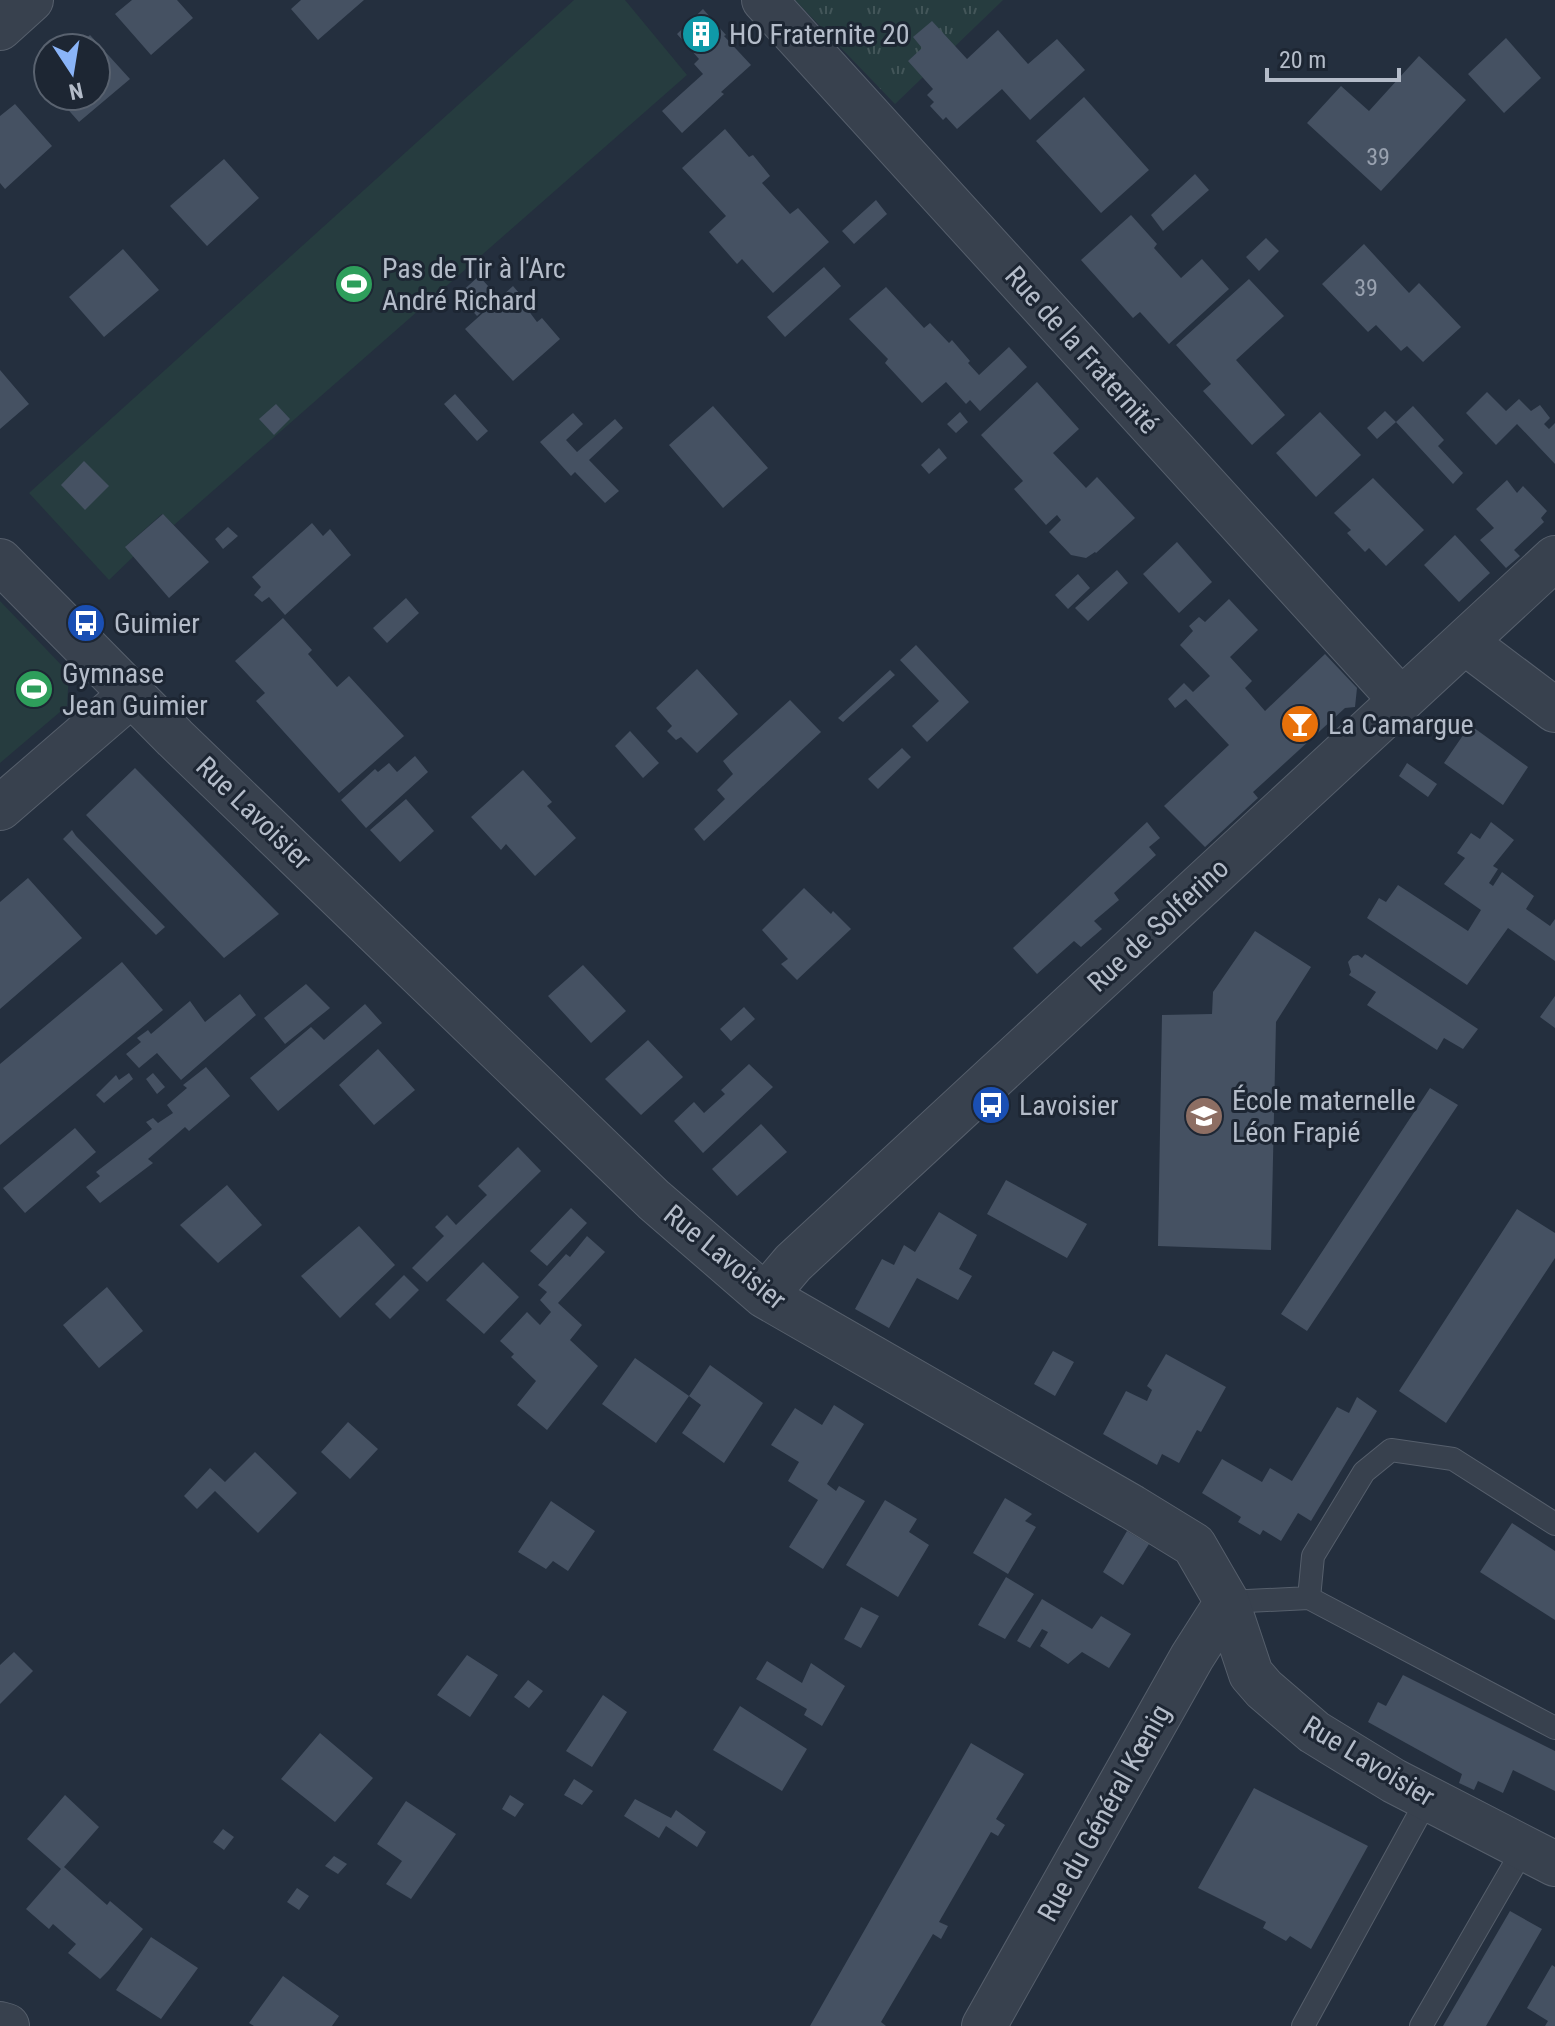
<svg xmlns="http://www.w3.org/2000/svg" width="1555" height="2026" font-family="'Roboto Condensed',sans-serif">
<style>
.park{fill:url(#park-tufts)}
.pitch{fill:#263c3f}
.building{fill:#455162}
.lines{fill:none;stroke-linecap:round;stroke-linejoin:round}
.lane-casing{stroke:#565f6c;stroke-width:24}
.street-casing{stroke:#565f6c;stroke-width:46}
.lane{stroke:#38414e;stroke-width:22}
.street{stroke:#38414e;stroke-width:44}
.labels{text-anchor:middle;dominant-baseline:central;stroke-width:6;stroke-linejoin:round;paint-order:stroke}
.number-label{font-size:24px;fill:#98a1af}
.poi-label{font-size:28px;fill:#b4bcc9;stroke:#1d2633;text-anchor:start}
.street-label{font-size:28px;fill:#b4bcc9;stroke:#1d2633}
</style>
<defs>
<pattern id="park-tufts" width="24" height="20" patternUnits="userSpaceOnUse" patternTransform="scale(2)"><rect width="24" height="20" fill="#263c3f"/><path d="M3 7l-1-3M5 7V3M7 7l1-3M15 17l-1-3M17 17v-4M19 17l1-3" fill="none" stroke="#435659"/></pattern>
</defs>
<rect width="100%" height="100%" fill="#242f3e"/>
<path class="park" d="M795 0H1003L895 104Z"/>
<path class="pitch" d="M574 0H625L687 75 174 525 162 514 126 546 134 556 109 580 29 493Z
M0 601 69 673 67 706 0 763Z"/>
<path class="building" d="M132 0H177L193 18 151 55 115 14Z
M301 0H364L318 40 291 9Z
M703 9 726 35 724 36 751 65 721 92 724 94 682 133 662 111 703 74 694 64 699 59 677 34Z
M932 21 967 59 998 30 1028 64 1057 39 1085 70 1030 120 1002 89 957 129 946 117 943 120 930 106 934 102 927 95 933 89 908 61 922 48 913 37Z
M90 35 130 79 79 122 56 96H96V48H76Z
M1506 38 1541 78 1504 113 1468 74Z
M1419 56 1466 100 1381 191 1307 123 1341 86 1369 111Z
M1084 97 1149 170 1101 213 1036 141Z
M15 104 52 146 5 189 0 183V116Z
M725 129 749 157 753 155 770 176 762 183 790 214 798 208 829 242 773 293 742 259 737 264 709 232 726 216 682 168Z
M224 159 259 198 207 246 170 206Z
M1195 174 1209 190 1163 231 1151 215Z
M876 200 887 214 854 244 842 231Z
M1131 215 1157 244 1154 248 1181 278 1202 259 1229 289 1169 344 1140 312 1133 318 1081 260Z
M1266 238 1279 251 1259 271 1246 257Z
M1364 244 1409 293 1419 283 1461 327 1423 362 1407 346 1401 351 1376 325 1368 332 1322 284Z
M123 249 159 290 104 337 69 297Z
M824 267 841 286 785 337 767 317Z
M479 276 498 297 477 316 458 295Z
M1249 279 1284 316 1236 360 1285 415 1252 445 1203 391 1211 384 1176 345Z
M513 286 531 307 528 310 537 322 542 318 560 339 513 381 465 329Z
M886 287 924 328 930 323 949 343 952 340 970 361 968 363 979 375 1009 347 1027 367 980 411 970 400 966 404 946 382 922 403 885 363 888 359 849 319Z
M0 370 29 404 0 429Z
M1037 382 1079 429 1053 453 1086 488 1097 477 1135 518 1096 553 1095 552 1086 558 1071 555 1049 532 1061 520 1057 515 1046 525 1014 489 1023 481 981 435Z
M1487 392 1506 411 1519 399 1531 411 1540 405 1550 418 1544 424 1549 429 1555 423V464L1517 424 1496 445 1466 413Z
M455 394 488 431 477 441 444 404Z
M276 404 290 419 274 435 259 419Z
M713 406 768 468 723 508 669 445Z
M1413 406 1444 440 1438 446 1463 473 1453 484 1396 422Z
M1385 411 1396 422 1377 439 1367 428Z
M960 412 968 422 956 433 947 424Z
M1320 412 1361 455 1316 497 1276 453Z
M573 413 583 424 566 440 577 452 615 419 623 428 589 460 619 491 605 503 575 472 571 476 540 442Z
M939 448 947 458 929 474 921 465Z
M84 461 109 486 85 510 61 485Z
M1373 478 1424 530 1386 566 1369 548 1365 552 1347 533 1351 530 1334 513Z
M1507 480 1517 493 1523 486 1547 511 1541 518 1544 522 1514 550 1520 556 1506 568 1480 540 1494 528 1476 509Z
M163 514 209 562 169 598 125 547Z
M312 523 323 536 330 529 351 555 285 615 269 597 262 602 254 595 261 587 252 577Z
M228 527 238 536 223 549 215 539Z
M1455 535 1490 573 1459 602 1424 565Z
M1177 542 1212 582 1179 613 1143 574Z
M1117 570 1128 583 1088 621 1075 608Z
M1078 574 1090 588 1068 609 1055 595Z
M406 598 419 613 387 643 373 628Z
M1229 599 1258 630 1230 657 1252 681 1245 688 1265 711 1325 654 1357 688 1355 707 1345 708 1275 772 1253 792 1258 798 1205 847 1164 806 1229 745 1186 699 1175 708 1168 699 1184 683 1193 692 1210 676 1180 645 1193 631 1189 626 1199 617 1205 622Z
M283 618 312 650 308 654 337 687 349 676 404 736 339 793 256 701 265 693 235 661Z
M916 645 969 702 927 742 912 726 939 701 900 660Z
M697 669 738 714 697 753 681 737 676 740 667 731 672 726 656 708Z
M890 670 895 675 843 722 838 718Z
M790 700 821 732 704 841 694 829 725 799 717 790 733 774 723 761Z
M1470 725 1528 767 1503 805 1444 763Z
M630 731 659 763 643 778 615 746Z
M902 748 911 757 878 789 868 779Z
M415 756 428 772 366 828 341 800 375 769 378 772 389 763 397 772Z
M1407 763 1437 784 1428 797 1399 776Z
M135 768 279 914 224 958 86 815Z
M523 770 552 802 547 806 576 838 535 876 506 844 501 850 471 817Z
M406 799 434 831 400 862 370 830Z
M1147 822 1160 838 1149 847 1156 855 1114 893 1119 900 1094 921 1102 929 1081 947 1074 941 1037 974 1013 948Z
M1491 822 1514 840 1493 866 1498 869 1489 883 1493 886 1502 872 1534 896 1526 909 1550 926 1555 919V961L1508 928 1467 985 1367 918 1379 898 1386 902 1398 885 1468 931 1481 910 1444 884 1465 858 1457 853 1471 833 1480 839Z
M72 830 76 836 165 927 156 935 63 839Z
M28 878 82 938 0 1009V902Z
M804 888 831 914 833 911 851 929 797 980 781 964 788 959 762 930Z
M1255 931 1311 967 1276 1022 1271 1250 1158 1246 1162 1015 1212 1014 1213 992Z
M1365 954 1478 1029 1463 1049 1444 1038 1437 1050 1367 1005 1376 992 1349 975 1351 972 1348 962 1353 956 1358 955 1362 958Z
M122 962 163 1010 0 1145V1064Z
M583 965 626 1011 591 1043 548 996Z
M306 984 330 1008 285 1044 264 1018Z
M240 994 256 1015 181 1080 157 1053 139 1068 126 1054 141 1042 137 1038 148 1030 151 1034 190 1001 205 1022Z
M1555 996V1028L1540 1017Z
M365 1004 382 1023 278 1111 250 1078 311 1027 324 1040Z
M744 1007 755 1019 731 1041 720 1029Z
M648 1040 683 1077 641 1115 605 1079Z
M378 1049 415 1090 374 1125 339 1085Z
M749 1064 773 1087 703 1153 674 1121 694 1102 704 1113 725 1094 721 1090Z
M206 1067 230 1096 189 1131 185 1127 148 1159 153 1163 100 1203 86 1187 100 1176 96 1172 152 1129 146 1122 153 1118 158 1123 173 1113 167 1105 187 1088 183 1085Z
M129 1073 133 1079 104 1103 96 1095 116 1075 119 1080Z
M153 1073 165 1087 157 1094 146 1079Z
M1430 1088 1458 1105 1307 1331 1281 1314Z
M761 1124 787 1152 737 1196 712 1169Z
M75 1128 96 1152 25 1213 3 1188Z
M518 1147 541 1171 427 1282 412 1268 444 1236 435 1227 447 1215 456 1225 487 1195 478 1186Z
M1006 1180 1087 1224 1067 1258 987 1214Z
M227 1185 262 1225 218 1263 180 1225Z
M571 1208 587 1223 547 1266 530 1251Z
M1517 1209 1555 1233V1258L1446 1423 1399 1391Z
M939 1212 977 1235 959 1269 972 1276 958 1300 917 1278 889 1328 855 1309 882 1259 894 1265 904 1245 915 1252Z
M359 1226 395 1265 340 1318 301 1276Z
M587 1236 605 1252 558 1303 582 1325 570 1340 598 1366 547 1430 517 1405 536 1381 511 1357 514 1354 500 1341 527 1312 540 1325 551 1312 540 1300 547 1292 538 1285 566 1254 570 1257Z
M483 1262 519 1297 484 1334 446 1300Z
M404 1275 419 1290 390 1319 375 1304Z
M107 1287 143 1331 99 1368 63 1325Z
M1053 1351 1074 1362 1055 1396 1034 1384Z
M1166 1354 1226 1387 1201 1432 1197 1430 1179 1463 1162 1454 1157 1465 1103 1434 1126 1391 1147 1401 1152 1390 1147 1386Z
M635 1358 689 1396 710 1365 763 1403 724 1463 682 1433 701 1405 689 1396 656 1443 602 1404Z
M1357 1397 1377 1411 1311 1521 1298 1513 1281 1541 1263 1530 1260 1535 1238 1522 1241 1517 1202 1493 1222 1459 1262 1482 1270 1468 1292 1481 1337 1407 1349 1413Z
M834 1405 864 1424 827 1484 836 1491 839 1486 865 1501 823 1569 789 1547 818 1500 788 1481 799 1462 771 1445 795 1408 822 1425Z
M348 1422 378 1449 350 1479 321 1452Z
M255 1452 297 1493 258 1533 215 1491 197 1509 184 1496 210 1468 225 1482Z
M1005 1498 1032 1514 1025 1521 1036 1527 1008 1574 973 1553Z
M885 1500 917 1519 909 1532 929 1545 898 1597 846 1565Z
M551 1501 595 1531 568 1571 553 1561 546 1569 518 1552Z
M1512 1523 1555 1551V1620L1480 1572Z
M1127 1531 1149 1544 1123 1585 1103 1572Z
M1006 1577 1034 1594 1005 1639 978 1625Z
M1042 1599 1092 1629 1101 1616 1131 1634 1109 1668 1082 1652 1068 1664 1040 1646 1048 1632 1042 1629 1030 1648 1017 1641Z
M861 1607 879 1616 861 1648 844 1639Z
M14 1652 33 1671 0 1704V1665Z
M467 1655 498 1675 470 1717 437 1695Z
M767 1661 802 1683 811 1663 845 1686 822 1726 804 1715 807 1709 756 1679Z
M1403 1675 1555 1751V1791L1513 1770 1503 1793 1478 1781 1474 1790 1459 1783 1462 1774 1368 1722 1378 1702 1386 1706Z
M528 1680 543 1691 529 1708 514 1697Z
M603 1695 627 1712 592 1767 566 1751Z
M740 1706 807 1749 782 1791 713 1750Z
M320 1733 373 1778 335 1822 281 1779Z
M971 1743 1024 1774 996 1819 1005 1825 998 1836 991 1832 939 1922 948 1926 941 1939 933 1934 881 2022 886 2026H810Z
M574 1779 593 1791 582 1805 564 1795Z
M1254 1788 1368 1846 1311 1949 1290 1936 1286 1941 1263 1928 1266 1922 1198 1888Z
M65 1795 99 1827 64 1867 107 1905 110 1901 143 1929 109 1970 100 1979 68 1953 76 1944 53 1924 49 1929 26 1909 61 1869 27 1839Z
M510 1795 524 1804 515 1817 502 1809Z
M635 1799 671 1818 676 1810 706 1832 697 1847 666 1826 659 1838 624 1816Z
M406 1801 456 1834 411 1899 386 1884 402 1861 377 1844Z
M223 1829 234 1837 224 1850 213 1842Z
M334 1856 347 1864 338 1874 325 1866Z
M297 1888 309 1896 299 1910 287 1902Z
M1510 1911 1542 1929 1486 2026H1443Z
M151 1937 198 1968 161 2019 116 1990Z
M1552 1965 1555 1967V2026H1545L1548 2021 1527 2008Z
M283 1976 339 2016 332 2026H254L249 2023Z"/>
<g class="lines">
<g class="lane-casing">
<path id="lane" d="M1309 1598 1313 1556 1364 1472 1391 1450 1453 1459 1555 1524
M1227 1602 1309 1598 1555 1728
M1303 2026 1428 1798
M1421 2026 1524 1848"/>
</g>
<g class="street-casing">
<path id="street" d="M764 0 1401 700
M0 28 31 0
M0 561 175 738 654 1200 765 1296 1132 1507 1194 1545 1227 1602 1251 1674 1264 1689 1314 1732 1394 1781 1555 1864
M1466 643 1555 710
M0 808 132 694
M765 1296 793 1263 1555 558
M0 2024 7 2026
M984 2026 1192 1657 1227 1602"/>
</g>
<use href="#lane" class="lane"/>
<use href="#street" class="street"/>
</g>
<defs>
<g id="building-disc" transform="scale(2)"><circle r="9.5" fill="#0f9aa8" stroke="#1d2633"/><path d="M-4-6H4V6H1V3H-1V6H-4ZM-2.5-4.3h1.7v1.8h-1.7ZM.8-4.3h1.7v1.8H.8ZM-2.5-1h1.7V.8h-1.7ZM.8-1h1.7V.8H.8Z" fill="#fff"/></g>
<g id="stadium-disc" transform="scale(2)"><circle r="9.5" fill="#2e9e5b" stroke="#1d2633"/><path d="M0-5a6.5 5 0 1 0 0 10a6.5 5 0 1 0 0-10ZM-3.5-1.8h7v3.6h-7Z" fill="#fff"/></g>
<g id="bus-disc" transform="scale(2)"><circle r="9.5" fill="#1a4fb4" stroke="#1d2633"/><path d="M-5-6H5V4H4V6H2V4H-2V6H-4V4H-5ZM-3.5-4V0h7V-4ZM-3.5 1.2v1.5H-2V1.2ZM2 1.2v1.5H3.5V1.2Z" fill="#fff"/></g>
<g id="bar-disc" transform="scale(2)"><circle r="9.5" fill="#e8710a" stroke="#1d2633"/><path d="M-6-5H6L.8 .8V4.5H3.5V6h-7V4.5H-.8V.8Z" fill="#fff"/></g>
<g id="school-disc" transform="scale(2)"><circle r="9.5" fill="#8d6e63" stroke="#1d2633"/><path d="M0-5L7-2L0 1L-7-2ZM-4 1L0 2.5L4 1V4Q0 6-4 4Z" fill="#fff"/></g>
</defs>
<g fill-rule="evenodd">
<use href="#building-disc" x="701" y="34"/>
<use href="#stadium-disc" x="354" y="284"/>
<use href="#bus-disc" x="86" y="623"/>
<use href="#stadium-disc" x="34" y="689"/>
<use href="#bar-disc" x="1300" y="724"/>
<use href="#bus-disc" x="991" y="1105"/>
<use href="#school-disc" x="1204" y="1116"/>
</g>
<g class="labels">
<g class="number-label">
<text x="1378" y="157">39</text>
<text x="1366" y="288">39</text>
</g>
<g class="poi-label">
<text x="729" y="34">HO Fraternite 20</text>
<text x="382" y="268">Pas de Tir à l'Arc<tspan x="382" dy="32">André Richard</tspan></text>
<text x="114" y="623">Guimier</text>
<text x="62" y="673">Gymnase<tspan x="62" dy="32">Jean Guimier</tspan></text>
<text x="1328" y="724">La Camargue</text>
<text x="1232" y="1100">École maternelle<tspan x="1232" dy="32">Léon Frapié</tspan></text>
<text x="1019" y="1105">Lavoisier</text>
</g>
<g class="street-label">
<text transform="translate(1082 350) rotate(48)">Rue de la Fraternité</text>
<text transform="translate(254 813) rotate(44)">Rue Lavoisier</text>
<text transform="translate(1158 925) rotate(-43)">Rue de Solferino</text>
<text transform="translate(725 1257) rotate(39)">Rue Lavoisier</text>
<text transform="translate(1369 1761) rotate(31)">Rue Lavoisier</text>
<text transform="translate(1104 1813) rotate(-61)">Rue du Général Kœnig</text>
</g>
</g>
<g transform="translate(72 72) rotate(168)"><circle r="38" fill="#1d2633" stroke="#59626f" stroke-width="2"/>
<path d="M0-6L14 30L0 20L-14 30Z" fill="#8ab4f8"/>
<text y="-12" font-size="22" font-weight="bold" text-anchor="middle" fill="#b4bcc9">N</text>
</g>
<path d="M1267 68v12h132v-12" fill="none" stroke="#b4bcc9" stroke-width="4"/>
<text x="1279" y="68" font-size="24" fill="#b4bcc9" stroke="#1d2633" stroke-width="6" paint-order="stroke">20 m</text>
</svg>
